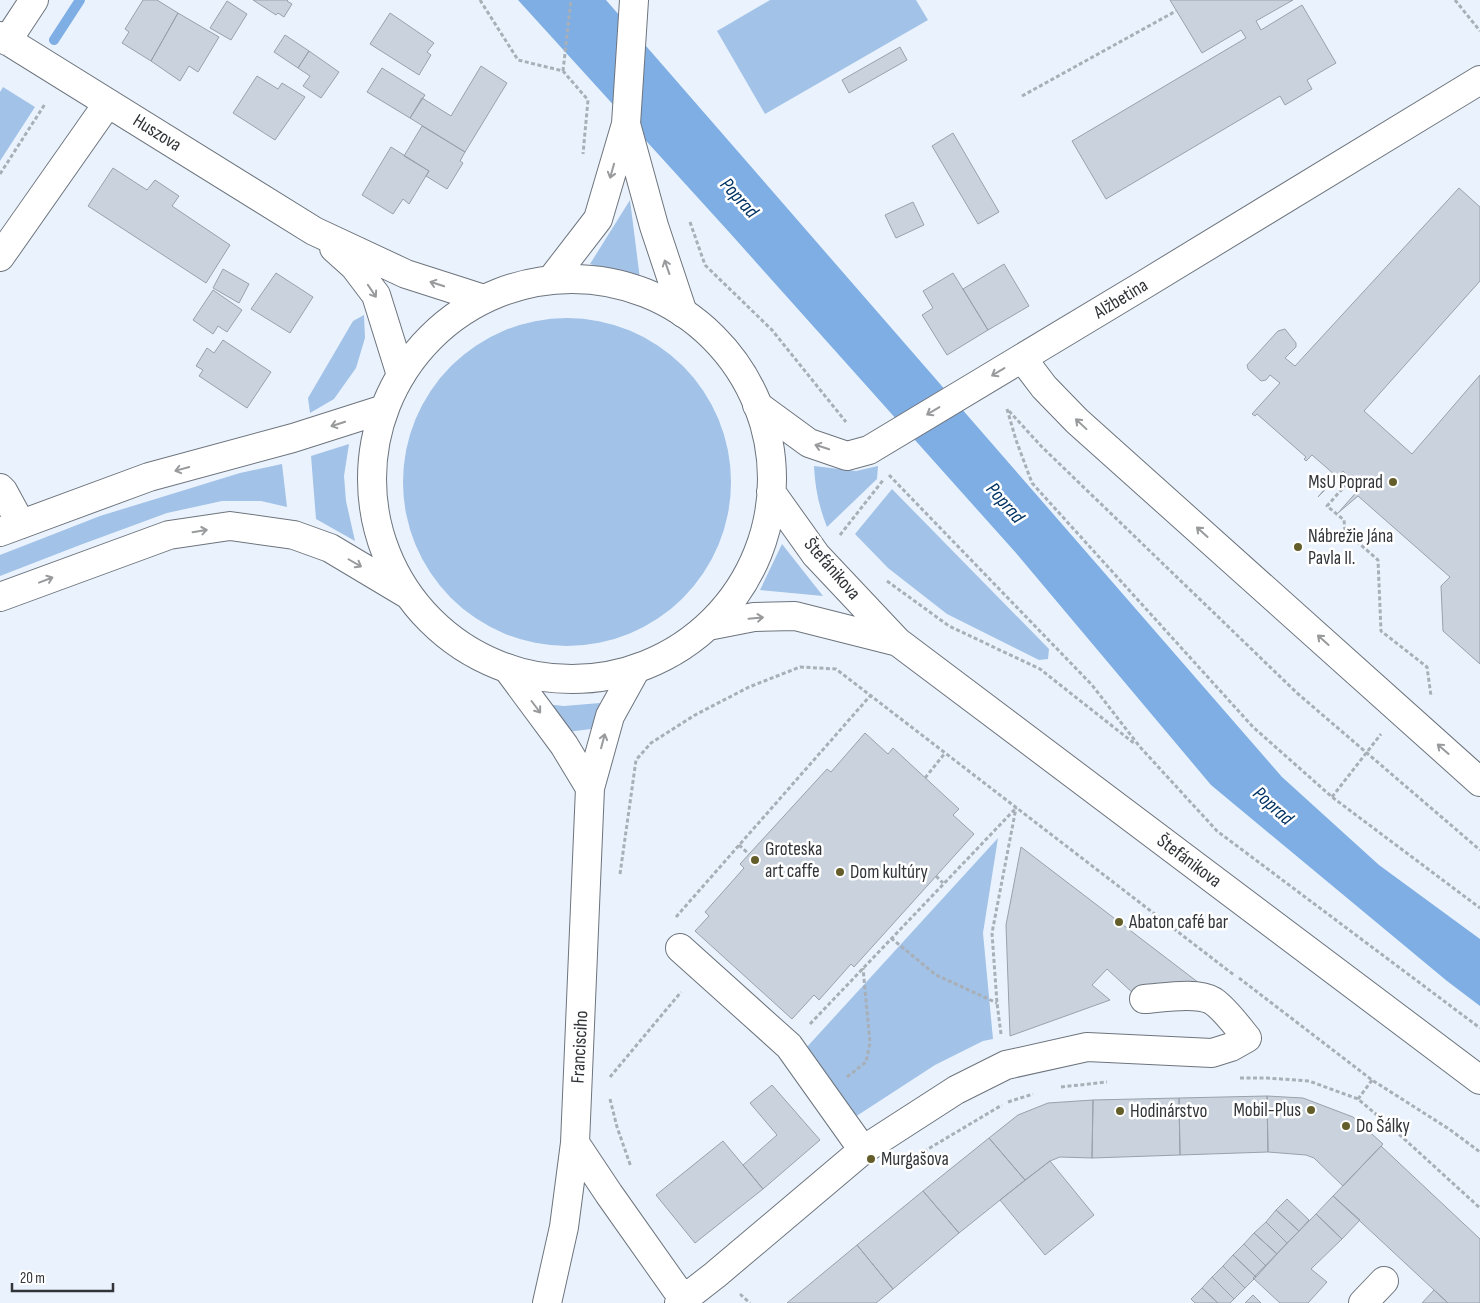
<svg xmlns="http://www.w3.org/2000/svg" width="1480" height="1303" font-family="'Sofia Sans Condensed',sans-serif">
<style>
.green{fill:#a2c2e7}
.water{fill:#7faee4}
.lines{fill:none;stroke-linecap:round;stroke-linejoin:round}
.stream{stroke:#7faee4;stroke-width:10}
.building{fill:#cad3dd;stroke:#99a1aa}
.minor-casing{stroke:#6d747d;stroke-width:30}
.major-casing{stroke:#6d747d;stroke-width:30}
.path{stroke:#a8afb6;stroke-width:3;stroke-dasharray:4 2.5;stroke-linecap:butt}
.minor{stroke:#fff;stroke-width:28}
.major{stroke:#fff;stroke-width:28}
.oneway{stroke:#989a9c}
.poi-dot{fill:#635d2a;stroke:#fff;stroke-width:2}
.labels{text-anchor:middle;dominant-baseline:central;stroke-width:5;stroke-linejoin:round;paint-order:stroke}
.street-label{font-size:19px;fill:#313438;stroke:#fff}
.poi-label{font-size:19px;fill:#313438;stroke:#fff;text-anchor:start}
.water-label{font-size:20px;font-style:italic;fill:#003363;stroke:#fff}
</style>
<rect width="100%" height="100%" fill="#eaf3fd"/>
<path class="green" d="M770 0H916L928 20 765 114 717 31Z
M3 87 35 107 0 161V92Z
M630 200 640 279 590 264Z
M364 315 365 338 356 368 334 399 310 413 308 398 353 321Z
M403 482a164 164 0 1 1 328 0a164 164 0 1 1-328 0Z
M349 444 344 476 346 501 355 541 316 519 311 456Z
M282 464 287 507 261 501H222L167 513 80 545 0 576V555L100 516 240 473Z
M814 466 856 471 878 466 877 479 827 527C819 507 815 488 814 466Z
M892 489 1049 649 1048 659 1039 660 947 614 888 568 855 534Z
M782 544 823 596 760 590Z
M600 703 591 729 567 732 545 704 564 706Z
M998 838 983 933 993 1039 983 1041 935 1065 855 1117 806 1048Z"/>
<path class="water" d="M518 0H606L1282 777 1379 865 1480 939V1006L1447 981 1211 785 1016 553 729 232Z"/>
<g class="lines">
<path class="stream" d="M54 40 80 0"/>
</g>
<path class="building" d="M143 0H157L178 13 151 61 122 43 129 32 125 29Z
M253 0H288L287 1 292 4 284 17 278 13 276 15Z
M1170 0H1293L1256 21 1261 30 1302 5 1336 63 1307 80 1312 89 1285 105 1280 96 1106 199 1072 141 1246 38 1241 30 1202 53Z
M227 1 247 14 231 40 210 28Z
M178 13 219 37 198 72 189 66 180 81 151 61Z
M390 13 434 43 427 52 431 55 419 75 370 44Z
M285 35 309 51 298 68 274 52Z
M900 47 907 60 849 93 842 80Z
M309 51 339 72 321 98 303 86 310 76 298 68Z
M481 66 507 83 465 152 410 118 422 98 451 116Z
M382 68 425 95 410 118 367 92Z
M257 76 278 89 282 83 305 97 275 140 233 113Z
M422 126 465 152 460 161 463 163 447 189 426 176 429 171 404 156Z
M953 133 999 212 978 224 932 146Z
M391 147 429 171 409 204 403 199 393 214 362 195Z
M113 168 147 190 155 180 179 196 172 206 230 245 206 283 88 206Z
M1459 188 1480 207V281L1364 411 1412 454 1480 375V664L1443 631 1441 586 1450 577 1358 496 1338 513 1360 488 1343 471 1318 497 1330 483 1329 482 1335 475 1312 455 1306 461 1304 459 1306 457 1257 414 1255 416 1252 414 1280 383 1270 375 1266 380 1261 381 1248 369 1247 365 1278 331 1285 329 1296 343V347L1285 358 1295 366Z
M913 202 924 225 896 238 885 215Z
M1004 264 1029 306 988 330 963 289Z
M223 269 249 284 239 303 213 288Z
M276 273 313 297 290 333 251 309Z
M953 273 988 330 947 355 922 315 933 308 923 291Z
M213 290 242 310 227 332 218 326 213 334 193 320Z
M223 340 271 372 247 408 199 376 203 370 196 366 207 348 214 353Z
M865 733 888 754 893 748 959 809 953 815 974 834 854 967 851 964 819 1000 814 995 792 1019 695 931 709 916 705 912 744 868 740 864 827 769 831 772Z
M1021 847 1199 983 1135 995 1107 969 1092 985 1110 1000 1010 1036 1006 925Z
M772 1085 820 1140 763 1189 743 1165 777 1135 750 1103Z
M1267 1096 1268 1152 1180 1155 1179 1098Z
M1267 1096 1303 1098 1353 1117 1383 1144 1343 1186 1314 1158 1306 1155 1268 1152Z
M1179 1098 1180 1155 1092 1158 1093 1100Z
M1093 1100 1092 1158 1060 1157 1050 1161 1025 1180 989 1138 1018 1115 1048 1103Z
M989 1138 1025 1180 959 1233 923 1191Z
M723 1141 763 1189 695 1243 656 1195Z
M1381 1146 1480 1239V1303H1448L1333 1196Z
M1050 1161 1094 1215 1045 1255 1000 1200Z
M923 1191 959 1233 893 1289 857 1245Z
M1333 1196 1360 1220 1342 1239 1316 1214Z
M1287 1199 1309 1220 1299 1231 1276 1210Z
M1276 1210 1299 1231 1287 1243 1266 1222Z
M1316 1214 1342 1239 1311 1269 1327 1282 1308 1303H1280L1253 1278Z
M1266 1222 1287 1243 1277 1254 1254 1233Z
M1254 1233 1277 1254 1266 1266 1244 1244Z
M1244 1244 1266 1266 1256 1277 1233 1255Z
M857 1245 893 1289 876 1303H787Z
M1233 1255 1256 1277 1245 1288 1223 1266Z
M1223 1266 1245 1288 1234 1299 1212 1277Z
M1212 1277 1234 1299 1230 1303H1218L1202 1288Z
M1202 1288 1218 1303H1195L1191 1299Z
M1434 1290 1448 1303H1422Z
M1253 1295 1261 1303H1245Z"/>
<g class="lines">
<g class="minor-casing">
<path id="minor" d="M0 36 314 231 406 274 484 299
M7 41 34 0
M626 124 654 226 683 313
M334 248 354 266 376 295 401 375
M0 257 108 103
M551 280 598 219 626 124 634 0
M1022 358 1044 387 1077 421 1480 782
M757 405 809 443 847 456 869 450 1145 284 1480 80
M0 488 3 491 21 524
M507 668 564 745 590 788
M680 948 789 1046 863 1150
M575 1143 609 1194 686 1303
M547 1303 564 1227 575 1143 590 788 610 716 636 669
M679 1303 715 1275 863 1150 956 1090 1006 1065 1087 1047 1212 1053 1231 1047 1247 1038C1237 1026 1226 1010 1213 1001 1197 991 1162 998 1144 999
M1363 1303 1384 1281"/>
</g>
<g class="major-casing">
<path id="major" d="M372 479a200 200 0 1 1 400 0a200 200 0 1 1-400 0Z
M771 492 816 555 898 642 1480 1080
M0 532 149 477 293 438 384 409
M0 597 169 535 230 526 294 535 330 548 407 594
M708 626 754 617 795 616 898 642"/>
</g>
<path class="path" d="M480 0 518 60 563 71 588 100 583 154
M1455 0 1480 31
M563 71 571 0
M1022 96 1176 11
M0 174 45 104
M690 222 705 265 772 330 846 422
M1007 409 1016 440 1032 483 1253 727 1332 797 1480 908
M1009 411 1042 447 1297 693 1480 850
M889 475 1092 685 1140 747 1217 831 1480 1028
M1351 479 1327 506 1344 520 1345 531 1378 560 1381 631 1427 667 1431 696
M840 535 884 479
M887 581 949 626 1040 669 1135 744
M925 778 945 753
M1332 797 1381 734
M739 845 749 854
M620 874 636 760 651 743 695 715 749 687 800 667 836 669 1234 975
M936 876 943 883
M676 917 870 696
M891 938 936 975 997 1003
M1239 978 1372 1080 1449 1129 1480 1152
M810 1024 1016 808
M1001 1034 997 1003 992 933 1016 808
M610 1077 681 992
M847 1077 866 1062 870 1043 863 968
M1240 1078H1267L1309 1081 1358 1099 1390 1126 1480 1208
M1061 1087 1107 1082
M610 1099 617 1127 631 1167
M1358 1099 1372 1080
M1008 1102 1033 1094
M918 1155 1002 1105
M742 1294 741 1295 750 1303"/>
<use href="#minor" class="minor"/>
<use href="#major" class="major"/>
</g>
<defs><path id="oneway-shaft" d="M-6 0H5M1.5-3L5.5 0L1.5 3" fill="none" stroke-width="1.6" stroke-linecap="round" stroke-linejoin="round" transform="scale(1.25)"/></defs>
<g class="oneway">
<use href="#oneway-shaft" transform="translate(612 171) rotate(106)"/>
<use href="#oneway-shaft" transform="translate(667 267) rotate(-109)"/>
<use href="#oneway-shaft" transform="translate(437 284) rotate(-162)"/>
<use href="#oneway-shaft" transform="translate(372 291) rotate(56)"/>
<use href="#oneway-shaft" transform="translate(998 372) rotate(149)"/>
<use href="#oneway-shaft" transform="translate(933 411) rotate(149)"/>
<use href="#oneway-shaft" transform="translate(338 424) rotate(162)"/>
<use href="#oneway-shaft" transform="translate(1081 424) rotate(-137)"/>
<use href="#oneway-shaft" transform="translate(822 447) rotate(-162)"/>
<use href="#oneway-shaft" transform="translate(182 469) rotate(165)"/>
<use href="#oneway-shaft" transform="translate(200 531) rotate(-9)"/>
<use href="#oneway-shaft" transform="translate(1202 532) rotate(-138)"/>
<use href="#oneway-shaft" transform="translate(355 563) rotate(30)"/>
<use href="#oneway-shaft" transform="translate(46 580) rotate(-21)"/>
<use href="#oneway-shaft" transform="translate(756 618) rotate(-5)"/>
<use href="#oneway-shaft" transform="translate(1323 640) rotate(-138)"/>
<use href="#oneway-shaft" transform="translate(536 707) rotate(53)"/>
<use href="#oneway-shaft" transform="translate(603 741) rotate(-75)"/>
<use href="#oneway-shaft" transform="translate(1443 749) rotate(-139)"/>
</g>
<g class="poi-dot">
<circle cx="1393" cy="482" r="5"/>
<circle cx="1298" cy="547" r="5"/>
<circle cx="755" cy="860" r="5"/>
<circle cx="840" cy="872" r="5"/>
<circle cx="1119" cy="922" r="5"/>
<circle cx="1311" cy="1110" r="5"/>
<circle cx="1120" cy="1111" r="5"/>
<circle cx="1346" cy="1126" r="5"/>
<circle cx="871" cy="1159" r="5"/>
</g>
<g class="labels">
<g class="street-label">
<text transform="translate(157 133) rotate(32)">Huszova</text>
<text transform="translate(1121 299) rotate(-31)">Alžbetina</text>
<text transform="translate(832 569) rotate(49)">Štefánikova</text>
<text transform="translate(1189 861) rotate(37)">Štefánikova</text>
<text transform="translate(580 1047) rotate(-87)">Francisciho</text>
</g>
<g class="poi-label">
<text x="1383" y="482" text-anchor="end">MsU Poprad</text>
<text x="1308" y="536">Nábrežie Jána<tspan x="1308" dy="22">Pavla II.</tspan></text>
<text x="765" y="849">Groteska<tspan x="765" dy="22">art caffe</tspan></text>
<text x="850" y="872">Dom kultúry</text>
<text x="1129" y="922">Abaton café bar</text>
<text x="1301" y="1110" text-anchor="end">Mobil-Plus</text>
<text x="1130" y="1111">Hodinárstvo</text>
<text x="1356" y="1126">Do Šálky</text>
<text x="881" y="1159">Murgašova</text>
</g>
<g class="water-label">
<text transform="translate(739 198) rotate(48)">Poprad</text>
<text transform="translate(1005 503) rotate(49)">Poprad</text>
<text transform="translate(1273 806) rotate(42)">Poprad</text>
</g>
</g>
<path d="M12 1283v8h101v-8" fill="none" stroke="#313438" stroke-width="2.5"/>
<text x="20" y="1283" font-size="15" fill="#313438" stroke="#ffffff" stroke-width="4" paint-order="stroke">20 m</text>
</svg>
